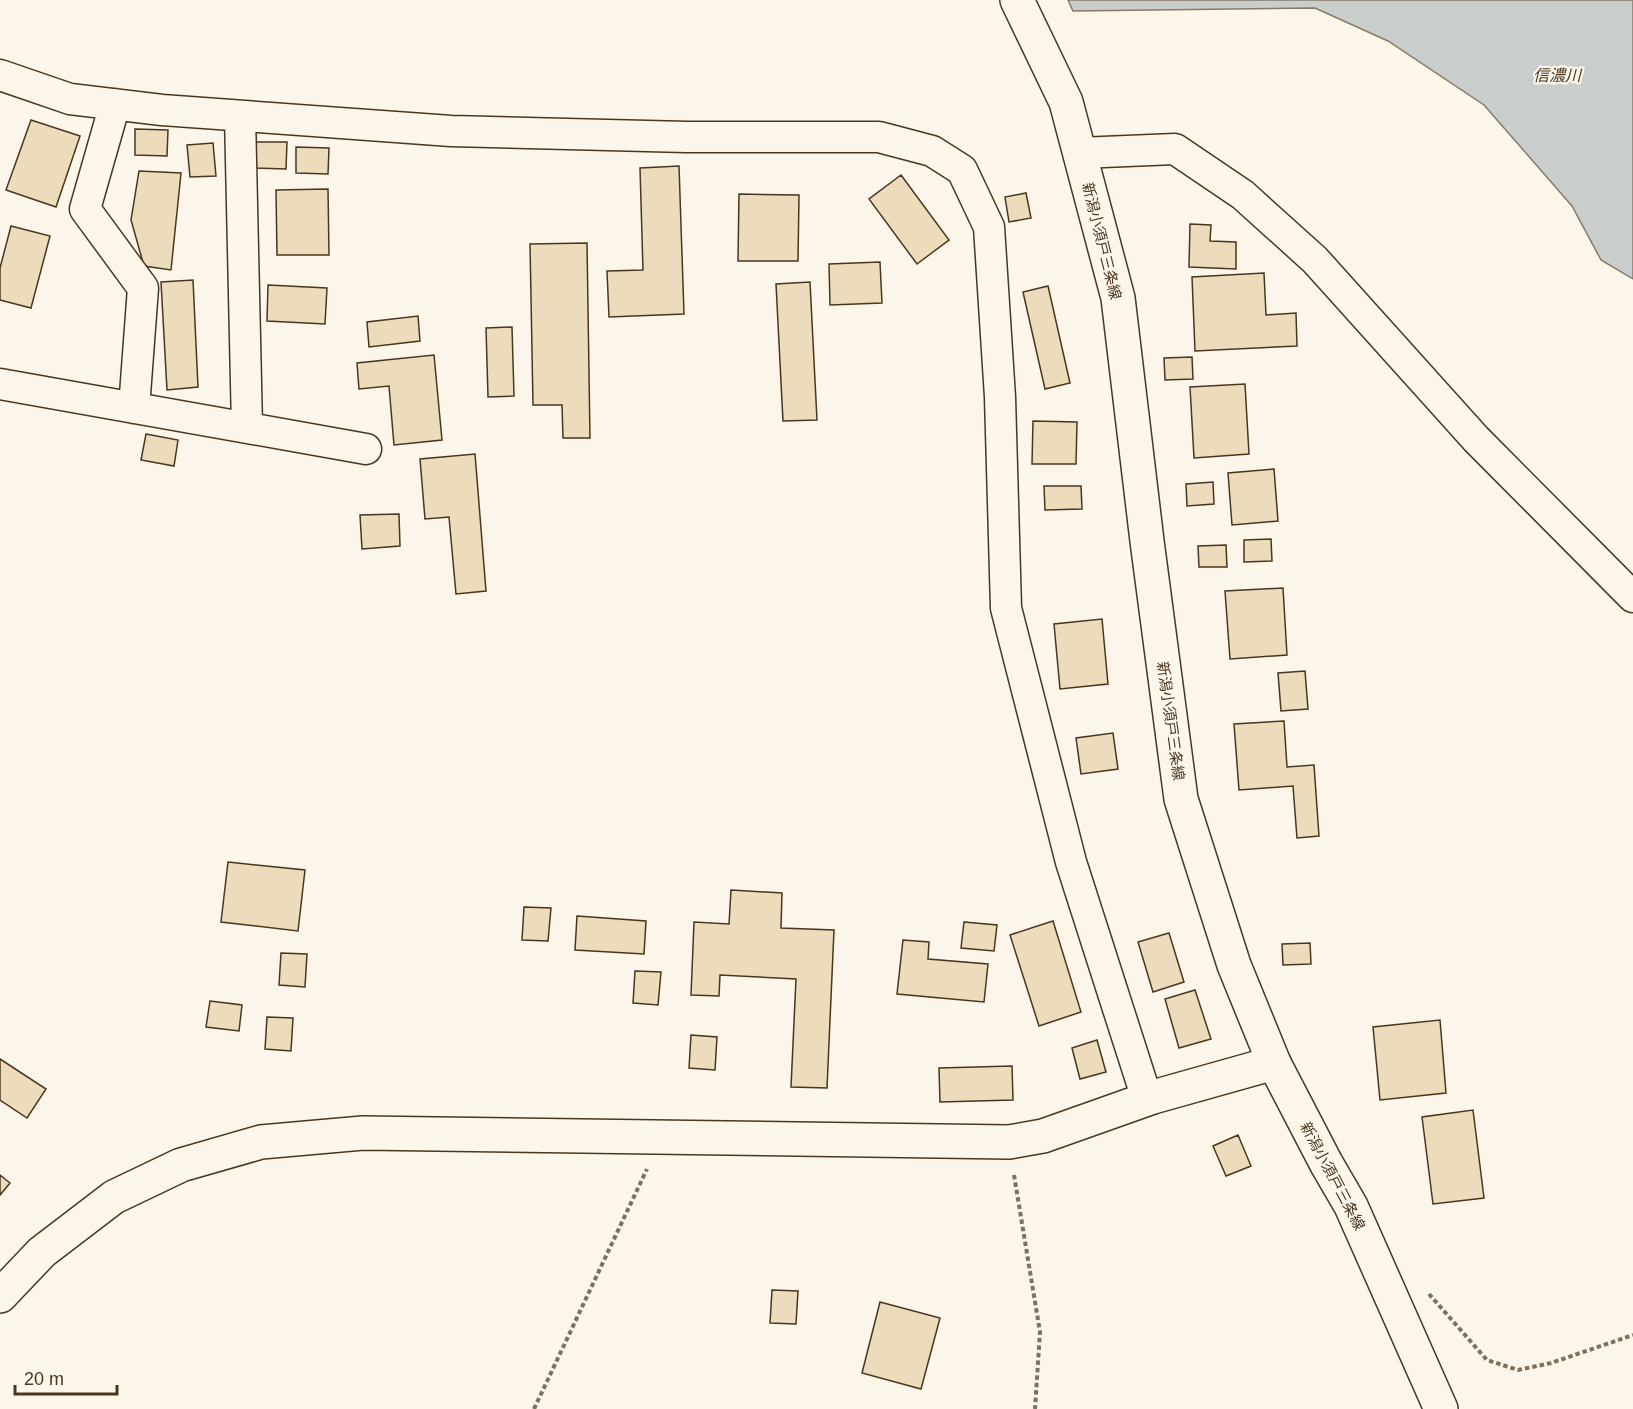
<svg xmlns="http://www.w3.org/2000/svg" width="1633" height="1409" font-family="Arial,'Noto Sans JP',sans-serif">
<style>
.water{fill:#c9cecd;stroke:#887966;stroke-width:1.5}
.building{fill:#ecdcbc;stroke:#4a3520;stroke-width:1.5}
.lines{fill:none;stroke-linecap:round;stroke-linejoin:round}
.street-casing{stroke:#4a3520;stroke-width:33}
.secondary-casing{stroke:#4a3520;stroke-width:36}
.primary-casing{stroke:#4a3520;stroke-width:36}
.path{stroke:#7f6f5c;stroke-width:4;stroke-dasharray:4.5 3;stroke-linecap:butt}
.street{stroke:#fbf6e9;stroke-width:30}
.secondary{stroke:#fbf6e9;stroke-width:33}
.primary{stroke:#fbf6e9;stroke-width:33}
.labels{text-anchor:middle;dominant-baseline:central;stroke-width:4.5;stroke-linejoin:round;paint-order:stroke}
.street-label{font-size:15px;fill:#4a3520;stroke:#fbf6e9}
.water-label{font-size:16px;font-style:italic;fill:#4a3520;stroke:#fbf6e9}
</style>
<rect width="100%" height="100%" fill="#fbf6e9"/>
<path class="water" d="M1068 0H1633V279L1601 260 1572 206 1484 105 1388 41 1315 8 1073 11Z"/>
<path class="building" d="M31 120 80 136 56 207 6 190Z
M135 129 168 130 167 156 135 155Z
M254 142H287L286 169 254 168Z
M213 143 216 176 190 177 187 145Z
M296 147 329 148 328 174 296 173Z
M679 166 684 314 609 317 607 271 643 270 640 168Z
M139 171 181 173 171 270 144 266 131 220Z
M901 175 949 240 917 264 869 199Z
M328 189 329 255H277L276 190Z
M1026 193 1031 218 1009 222 1005 197Z
M739 194 799 195 798 261H738Z
M1190 224 1211 225 1210 241 1236 242V269L1189 267Z
M11 226 50 236 31 308 0 300V268Z
M587 243 590 438H563L562 405H533L530 244Z
M880 262 882 303 830 305 829 264Z
M1264 273 1266 315 1296 313 1297 346 1195 351 1192 277Z
M193 280 198 387 167 390 161 282Z
M810 282 817 420 783 421 776 284Z
M268 285 327 288 325 324 267 321Z
M1048 286 1070 383 1045 389 1023 292Z
M418 316 420 341 369 347 367 322Z
M512 327 514 396 488 397 486 328Z
M434 355 442 440 394 445 389 386 359 389 357 363Z
M1192 357 1193 379 1165 380 1164 358Z
M1245 384 1249 454 1194 458 1190 387Z
M1033 421 1077 422 1076 464H1032Z
M146 434 178 440 174 466 141 460Z
M475 454 486 591 456 594 449 517 425 519 420 459Z
M1274 469 1278 521 1232 525 1228 473Z
M1213 482 1214 504 1187 506 1186 484Z
M1044 486H1081L1082 509 1045 510Z
M399 514 400 546 362 549 360 515Z
M1271 539 1272 561 1244 562V540Z
M1226 545 1227 567H1199L1198 546Z
M1283 588 1287 655 1230 659 1225 591Z
M1102 619 1108 684 1060 689 1054 624Z
M1305 671 1308 709 1281 711 1278 673Z
M1284 721 1287 767 1314 765 1319 836 1297 838 1293 786 1239 790 1234 724Z
M1113 733 1118 769 1081 774 1076 738Z
M228 862 305 870 298 931 221 922Z
M731 890 782 893 781 928 834 930 827 1088 791 1087 796 979 720 975 719 996 691 995 694 922 729 924Z
M524 907 551 908 548 941 522 940Z
M577 916 646 921 644 954 575 950Z
M1053 921 1081 1012 1039 1026 1010 935Z
M964 922 997 925 994 951 961 948Z
M1169 933 1184 982 1153 992 1138 942Z
M903 940 929 942 928 959 988 964 984 1002 897 994Z
M1310 943 1311 964 1283 965 1282 944Z
M281 953 307 954 305 987 279 985Z
M635 971 661 972 658 1005 633 1003Z
M1195 990 1211 1039 1179 1048 1165 999Z
M210 1001 242 1005 239 1031 206 1027Z
M267 1017 293 1018 291 1051 265 1049Z
M1440 1020 1446 1093 1380 1100 1373 1027Z
M691 1035 717 1037 715 1070 689 1068Z
M1097 1040 1106 1072 1080 1079 1072 1048Z
M0 1059 46 1089 27 1118 0 1100Z
M1012 1066 1013 1100 940 1102 939 1068Z
M1473 1110 1484 1198 1433 1204 1422 1117Z
M1238 1135 1251 1166 1226 1176 1213 1146Z
M0 1175 10 1183 0 1195Z
M772 1290 798 1291 796 1324 770 1323Z
M880 1302 940 1318 921 1389 862 1373Z"/>
<g class="lines">
<g class="street-casing">
<path id="street" d="M0 75 70 99 162 110 451 131 687 137H879L932 151 962 170 989 227 1000 397 1006 608 1071 862 1147 1099
M115 104 85 209 143 288 134 408
M240 116 247 427
M1079 153 1175 149 1243 195 1315 260 1476 439 1633 597
M0 384 366 449"/>
</g>
<g class="secondary-casing">
<path id="secondary" d="M0 1296 42 1252 114 1197 181 1165 261 1142 363 1133 1009 1142 1043 1136 1153 1097 1274 1063"/>
</g>
<g class="primary-casing">
<path id="primary" d="M1017 0 1066 102 1118 298 1147 541 1181 799 1234 965 1274 1063 1326 1163 1351 1206 1441 1409"/>
</g>
<path class="path" d="M1014 1175 1040 1332 1035 1409
M1429 1294 1487 1360 1518 1370 1551 1363 1633 1335
M534 1409 647 1169"/>
<use href="#street" class="street"/>
<use href="#secondary" class="secondary"/>
<use href="#primary" class="primary"/>
</g>
<g class="labels">
<g class="street-label">
<text transform="translate(1102 241) rotate(76)">新潟小須戸三条線</text>
<text transform="translate(1171 721) rotate(82)">新潟小須戸三条線</text>
<text transform="translate(1333 1176) rotate(62)">新潟小須戸三条線</text>
</g>
<g class="water-label">
<text x="1557" y="75">信濃川</text>
</g>
</g>
<path d="M15 1385v9h102v-9" fill="none" stroke="#4a3520" stroke-width="3"/>
<text x="24" y="1385" font-size="18" fill="#4a3520" stroke="#fbf6e9" stroke-width="4.5" paint-order="stroke">20 m</text>
</svg>
